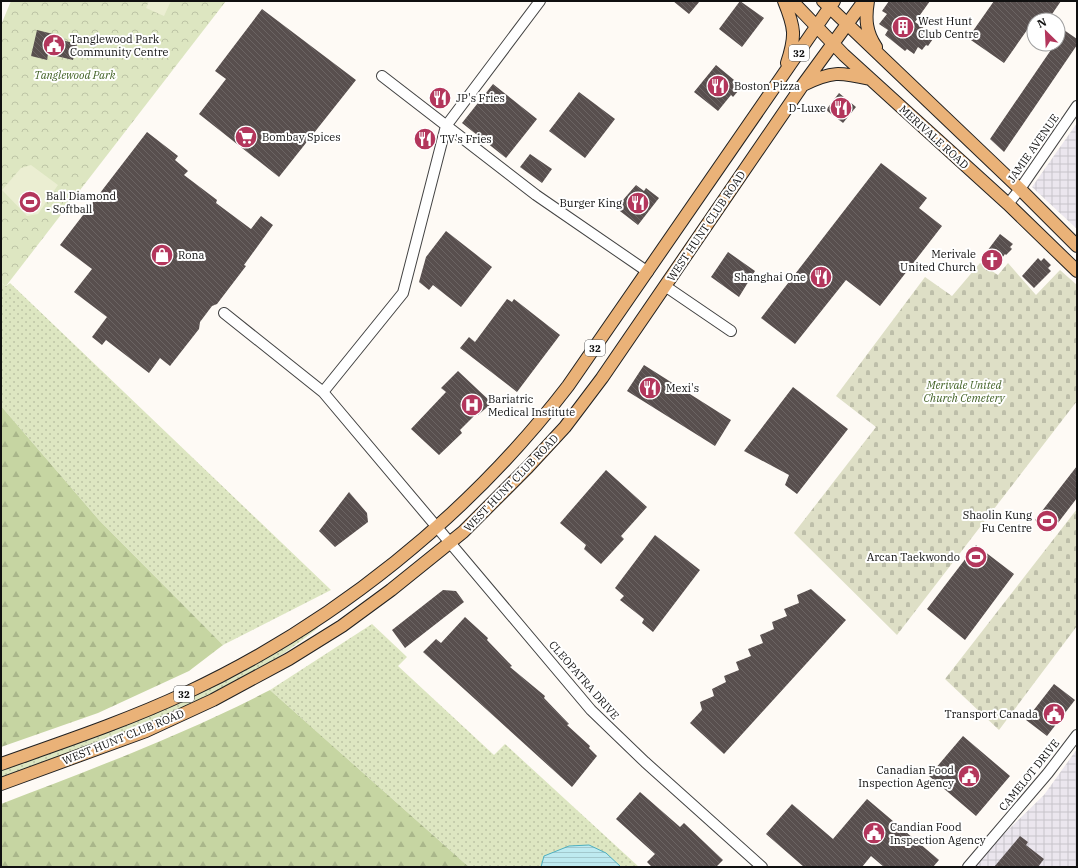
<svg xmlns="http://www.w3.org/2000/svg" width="1078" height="868" font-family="'IBM Plex Serif',serif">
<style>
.industrial{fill:url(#industrial-grid)}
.grass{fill:url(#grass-dots)}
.forest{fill:url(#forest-firs)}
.cemetery{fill:url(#cemetery-stones)}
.park{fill:url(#park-crowns)}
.garden{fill:#dde6c1}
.pitch{fill:#ebeed2}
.water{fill:url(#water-rules);stroke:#4dafc0}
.building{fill:url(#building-back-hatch)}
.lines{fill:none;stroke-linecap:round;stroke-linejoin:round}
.minor-casing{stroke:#434343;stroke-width:12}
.major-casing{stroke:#212121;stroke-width:14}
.minor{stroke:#fff;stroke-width:10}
.major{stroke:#eab278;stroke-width:12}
.labels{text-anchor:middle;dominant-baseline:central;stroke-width:4;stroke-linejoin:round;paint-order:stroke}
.shield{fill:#fff;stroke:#585858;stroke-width:1}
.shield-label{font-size:10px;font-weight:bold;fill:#101010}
.poi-label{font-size:11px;fill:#101010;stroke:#fff;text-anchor:start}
.park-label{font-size:11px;font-style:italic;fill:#426226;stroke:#fff}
.street-label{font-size:11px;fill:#101010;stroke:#fff}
</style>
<defs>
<pattern id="industrial-grid" width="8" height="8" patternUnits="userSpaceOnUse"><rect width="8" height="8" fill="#ebe6ee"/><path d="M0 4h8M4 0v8" fill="none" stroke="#c8c4cb"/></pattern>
<pattern id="grass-dots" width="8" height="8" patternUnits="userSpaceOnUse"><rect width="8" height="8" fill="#dde6c1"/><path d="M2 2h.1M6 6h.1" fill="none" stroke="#bdc4a5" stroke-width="1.8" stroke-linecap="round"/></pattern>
<pattern id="forest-firs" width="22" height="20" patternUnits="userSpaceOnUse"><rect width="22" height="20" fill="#c6d5a2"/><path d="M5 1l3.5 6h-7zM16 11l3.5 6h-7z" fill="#a9b68a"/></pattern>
<pattern id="cemetery-stones" width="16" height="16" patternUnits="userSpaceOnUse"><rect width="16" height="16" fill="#dedfc6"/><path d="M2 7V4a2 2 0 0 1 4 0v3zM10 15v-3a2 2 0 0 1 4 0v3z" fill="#bdbea9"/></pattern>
<pattern id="park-crowns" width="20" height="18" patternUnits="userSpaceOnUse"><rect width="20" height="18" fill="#dde6c1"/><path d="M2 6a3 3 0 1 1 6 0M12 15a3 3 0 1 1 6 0" fill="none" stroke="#bdc4a5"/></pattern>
<pattern id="water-rules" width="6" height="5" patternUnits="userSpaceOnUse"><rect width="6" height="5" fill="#beeaf0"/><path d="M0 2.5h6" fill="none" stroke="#a2c8cd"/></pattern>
<pattern id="building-back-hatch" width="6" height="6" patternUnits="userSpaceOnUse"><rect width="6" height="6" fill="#584f4e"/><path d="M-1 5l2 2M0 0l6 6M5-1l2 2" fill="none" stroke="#6b6463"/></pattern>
</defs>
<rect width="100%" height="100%" fill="#fefaf5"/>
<path class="industrial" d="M1077 123V229L1032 187Z
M1077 749V867H970L1044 795Z"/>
<path class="grass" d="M1 283 6 286 10 283 331 590 223 645 99 520 1 406Z
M372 624 407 657 398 666 494 755 505 744 639 867H469L270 690Z
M317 626 318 628C228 701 109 739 1 777V770C68 746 137 724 201 692 241 673 280 650 317 626Z"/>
<path class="forest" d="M1 406 99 520 223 645 189 671 98 713 1 747Z
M270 690 469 867H1V804C92 769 183 735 270 690Z"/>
<path class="cemetery" d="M980 263 998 275 1008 263 1036 295 1060 270 1077 285V401L897 635 794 533 876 427 836 396 925 277 952 296Z
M1077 509V626L999 730 945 679Z"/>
<path class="park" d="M11 1H226L6 286 1 283V25Z"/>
<path class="garden" d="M82 67 92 69 88 85 78 83Z"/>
<path class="pitch" d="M149 1H171L164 16 146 8Z
M31 165 58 185 38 214 27 216 2 190 21 168Z"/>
<path class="water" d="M589 845 606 853 621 867H541L544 856 569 846Z"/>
<path class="building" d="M673 1H700L689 14Z
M740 1 764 18 742 47 719 29Z
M889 1H930L915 22 935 36 928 46 926 45 922 50 918 47 914 54 907 49 905 51 885 35 888 30 879 24 887 14 882 11Z
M994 1H1061L1048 20H1034L1004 63 968 38Z
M262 9 356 80 279 177 199 114 226 79 215 71Z
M37 30 53 34 54 38 77 44 73 60 48 54 47 60 31 56Z
M1064 30 1077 39V45L1004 152 990 139 1055 44H1058V39Z
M716 65 739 84 736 88 739 90 733 97 731 95 718 111 694 92Z
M493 84 537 119 506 158 462 123Z
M579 92 615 119 585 158 549 131Z
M839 93 856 107 843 123 826 110Z
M147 132 178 156 175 160 188 171 184 175 217 200 216 203 251 229 261 216 273 225 244 265 246 266 217 304 212 306 200 322 199 329 170 366 160 358 149 373 106 340 102 345 92 337 107 317 74 292 92 269 60 245Z
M530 154 552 169 542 183 520 167Z
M881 163 927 198 919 208 942 226 880 306 846 280 795 344 761 318Z
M636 185 644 191 646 188 659 198 638 225 616 208Z
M446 231 492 267 461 307 433 285 429 290 419 282 426 257Z
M1000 234 1013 244 1010 247 1012 249 1006 255 1005 254 994 269 981 259Z
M728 252 755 271 739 297 711 277Z
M1038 258 1041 261 1044 258 1051 265 1048 268 1051 271 1034 288 1022 276Z
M507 299 512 302 514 299 560 335 517 392 460 348 469 337 475 342Z
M644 365 731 420 715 446 627 391Z
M458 371 492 403 478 415 476 414 460 430 462 433 439 455 411 429 446 392 441 388Z
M793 387 848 429 797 494 785 485 789 475 744 451Z
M1077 466V498L1051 532 1035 520Z
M606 470 647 507 621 536 624 539 601 564 584 549 586 545 560 523Z
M349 492 367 513 368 522 335 547 319 531Z
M655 535 700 570 653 632 642 623 644 619 620 600 624 596 615 588Z
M976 545 1014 574 965 640 927 609Z
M811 589 846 620 724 754 690 723 702 710 700 702 714 696 712 689 726 682 724 676 739 670 736 662 751 656 748 649 763 643 760 635 774 629 772 622 787 616 784 609 799 603 797 595Z
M443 590 456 591 464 602 405 648 392 630Z
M465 617 488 638 487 640 512 666 510 667 545 696 544 698 569 724 567 725 590 746 589 748 597 756 572 787 423 652 436 639 441 643Z
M1054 684 1075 700 1047 736 1026 720Z
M963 736 1010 776 976 816 929 776Z
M640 792 680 827 684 823 723 860 716 867H652L647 862 655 854 616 819Z
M867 799 939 860 933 867H884L871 856 862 867H804L766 834 792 804 833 839Z
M1020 836 1028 842 1026 845 1044 859 1038 867H994Z"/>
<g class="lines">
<g class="minor-casing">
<path id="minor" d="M382 76 536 195 648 272
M1008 204 1020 189 1077 106
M665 286 731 331
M224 313 323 392 591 710 645 762 762 867
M323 392 403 293 446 126 540 1
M968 867 1048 773 1077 735"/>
</g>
<g class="major-casing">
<path id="major" d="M784 1C795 28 796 36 787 63
M792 1 844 55 1008 204 1077 271
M823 1 1020 189 1077 246
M868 1C865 19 866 32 876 47
M803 85C832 71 839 72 870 79
M1 764C63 742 126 721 186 693 334 624 469 515 568 386L834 1
M1 784 146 731 213 700 289 659 342 626 391 590 463 532 528 467 565 427 602 378 802 86 864 1"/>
</g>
<use href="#minor" class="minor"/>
<use href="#major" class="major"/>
</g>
<defs>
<g id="building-disc" transform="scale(1.15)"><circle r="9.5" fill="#b3365c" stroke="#fff"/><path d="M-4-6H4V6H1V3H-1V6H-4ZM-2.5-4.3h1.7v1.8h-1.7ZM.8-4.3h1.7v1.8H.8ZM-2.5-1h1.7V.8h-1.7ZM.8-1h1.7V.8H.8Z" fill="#fff"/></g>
<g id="civic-disc" transform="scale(1.15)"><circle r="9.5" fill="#b3365c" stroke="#fff"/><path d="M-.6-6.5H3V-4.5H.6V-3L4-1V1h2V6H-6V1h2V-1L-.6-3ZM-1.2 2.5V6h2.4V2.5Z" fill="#fff"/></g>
<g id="restaurant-disc" transform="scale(1.15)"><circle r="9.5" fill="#b3365c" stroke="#fff"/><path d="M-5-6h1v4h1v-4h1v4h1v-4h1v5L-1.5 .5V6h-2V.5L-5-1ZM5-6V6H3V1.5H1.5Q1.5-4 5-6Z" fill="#fff"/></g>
<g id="supermarket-disc" transform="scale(1.15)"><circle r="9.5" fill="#b3365c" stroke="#fff"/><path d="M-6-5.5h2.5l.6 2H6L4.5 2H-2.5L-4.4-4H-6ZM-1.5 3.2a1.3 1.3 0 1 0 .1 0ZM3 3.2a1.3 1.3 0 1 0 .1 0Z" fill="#fff"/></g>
<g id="stadium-disc" transform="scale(1.15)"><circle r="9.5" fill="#b3365c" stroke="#fff"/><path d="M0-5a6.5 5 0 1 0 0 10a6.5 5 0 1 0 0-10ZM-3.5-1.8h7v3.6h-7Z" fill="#fff"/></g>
<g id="shop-disc" transform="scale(1.15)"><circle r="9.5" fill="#b3365c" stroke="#fff"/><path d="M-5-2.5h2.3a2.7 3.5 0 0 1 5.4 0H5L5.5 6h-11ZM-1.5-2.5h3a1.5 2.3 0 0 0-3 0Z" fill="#fff"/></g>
<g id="church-disc" transform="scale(1.15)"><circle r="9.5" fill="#b3365c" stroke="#fff"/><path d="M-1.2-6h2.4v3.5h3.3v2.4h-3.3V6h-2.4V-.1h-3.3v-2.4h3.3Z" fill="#fff"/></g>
<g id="hospital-disc" transform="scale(1.15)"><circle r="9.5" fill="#b3365c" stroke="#fff"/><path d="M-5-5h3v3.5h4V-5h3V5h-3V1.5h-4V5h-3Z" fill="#fff"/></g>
</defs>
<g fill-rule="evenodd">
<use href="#building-disc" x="903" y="27"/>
<use href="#civic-disc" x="54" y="45"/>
<use href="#restaurant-disc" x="718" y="86"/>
<use href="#restaurant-disc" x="440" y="98"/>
<use href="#restaurant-disc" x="841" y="108"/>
<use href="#supermarket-disc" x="246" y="137"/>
<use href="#restaurant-disc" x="425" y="139"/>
<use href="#stadium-disc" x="30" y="202"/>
<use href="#restaurant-disc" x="638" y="203"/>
<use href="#shop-disc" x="162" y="255"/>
<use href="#church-disc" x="992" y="260"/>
<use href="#restaurant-disc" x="821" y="277"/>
<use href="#restaurant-disc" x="650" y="388"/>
<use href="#hospital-disc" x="472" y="405"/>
<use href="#stadium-disc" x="1047" y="521"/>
<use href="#stadium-disc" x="976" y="557"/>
<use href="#civic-disc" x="1054" y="714"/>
<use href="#civic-disc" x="969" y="776"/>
<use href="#civic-disc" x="874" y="833"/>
</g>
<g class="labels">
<g class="shield">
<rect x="789" y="45" width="20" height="16" rx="3"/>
<rect x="585" y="340" width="20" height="16" rx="3"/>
<rect x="174" y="686" width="20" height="16" rx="3"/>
</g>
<g class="shield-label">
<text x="799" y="53">32</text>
<text x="595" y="348">32</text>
<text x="184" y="694">32</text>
</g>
<g class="poi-label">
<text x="918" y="21">West Hunt<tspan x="918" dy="13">Club Centre</tspan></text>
<text x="70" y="39">Tanglewood Park<tspan x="70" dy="13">Community Centre</tspan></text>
<text x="734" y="86">Boston Pizza</text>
<text x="456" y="98">JP's Fries</text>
<text x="826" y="108" text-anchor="end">D-Luxe</text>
<text x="262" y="137">Bombay Spices</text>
<text x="440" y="139">TV's Fries</text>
<text x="46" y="196">Ball Diamond<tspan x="46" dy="13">- Softball</tspan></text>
<text x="622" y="203" text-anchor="end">Burger King</text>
<text x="976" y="254" text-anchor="end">Merivale<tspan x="976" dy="13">United Church</tspan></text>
<text x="178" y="255">Rona</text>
<text x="806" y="277" text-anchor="end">Shanghai One</text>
<text x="666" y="388">Mexi's</text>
<text x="488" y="399">Bariatric<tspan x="488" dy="13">Medical Institute</tspan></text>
<text x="1032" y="515" text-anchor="end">Shaolin Kung<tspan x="1032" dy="13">Fu Centre</tspan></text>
<text x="960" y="557" text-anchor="end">Arcan Taekwondo</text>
<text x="1038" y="714" text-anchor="end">Transport Canada</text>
<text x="954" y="770" text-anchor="end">Canadian Food<tspan x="954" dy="13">Inspection Agency</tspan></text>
<text x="890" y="827">Candian Food<tspan x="890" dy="13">Inspection Agency</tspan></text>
</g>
<g class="park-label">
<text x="75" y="75">Tanglewood Park</text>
<text x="964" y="385">Merivale United<tspan x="964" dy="13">Church Cemetery</tspan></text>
</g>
<g class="street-label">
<text transform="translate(934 137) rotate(42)">MERIVALE ROAD</text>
<text transform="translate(1033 148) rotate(-55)">JAMIE AVENUE</text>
<text transform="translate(706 226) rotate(-56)">WEST HUNT CLUB ROAD</text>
<text transform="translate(511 483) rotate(-46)">WEST HUNT CLUB ROAD</text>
<text transform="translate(584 680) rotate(49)">CLEOPATRA DRIVE</text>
<text transform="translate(123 737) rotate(-22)">WEST HUNT CLUB ROAD</text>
<text transform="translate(1029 775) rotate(-51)">CAMELOT DRIVE</text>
</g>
</g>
<rect width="1078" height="868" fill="none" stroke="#101010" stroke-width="4"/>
<g transform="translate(1046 32) rotate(336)"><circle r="19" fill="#ffffff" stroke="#9f9f9f"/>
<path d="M0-3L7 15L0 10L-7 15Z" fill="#b3365c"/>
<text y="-6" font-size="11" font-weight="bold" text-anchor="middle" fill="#101010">N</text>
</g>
</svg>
